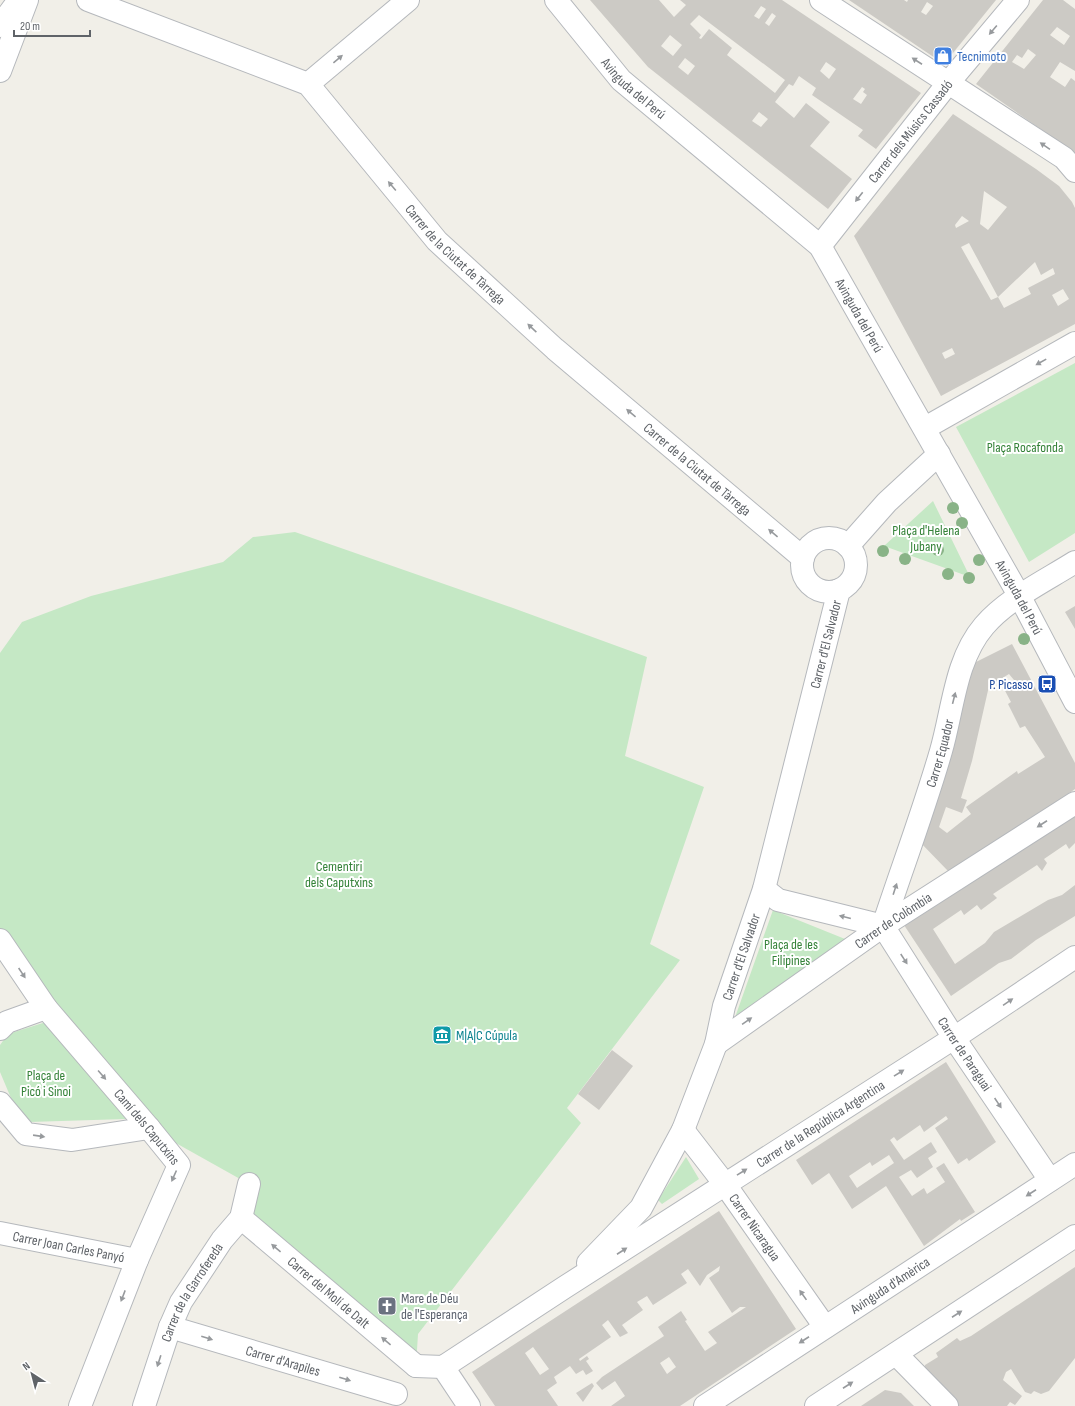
<svg xmlns="http://www.w3.org/2000/svg" width="1075" height="1406" font-family="'Sofia Sans Condensed',sans-serif">
<style>
.green{fill:#c5e8c5}
.building{fill:#cccac5;fill-rule:evenodd}
.lines{fill:none;stroke-linecap:round;stroke-linejoin:round}
.minor-casing{stroke:#b5b8bc;stroke-width:24}
.minor{stroke:#fff;stroke-width:22}
.tree{fill:#89b387}
.oneway{fill:#979a9d}
.labels{text-anchor:middle;dominant-baseline:central;stroke-width:4;stroke-linejoin:round;paint-order:stroke}
.shop-label{font-size:14px;fill:#366cbe;stroke:#fff;text-anchor:start}
.street-label{font-size:14px;fill:#5f6368;stroke:#fff}
.park-label{font-size:14px;fill:#348238;stroke:#fff}
.transit-label{font-size:14px;fill:#164399;stroke:#fff;text-anchor:end}
.culture-label{font-size:14px;fill:#0d838f;stroke:#fff;text-anchor:start}
.worship-label{font-size:14px;fill:#5b616d;stroke:#fff;text-anchor:start}
</style>
<rect width="100%" height="100%" fill="#f1efe8"/>
<path class="green" d="M1075 363V533L1029 562 956 427Z
M933 501 970 577 884 546Z
M295 532 513 608 647 657 625 756 704 787 650 944 680 960 567 1108 581 1123 418 1334 416 1366 241 1218 249 1184 149 1128 0 940V653L22 622 91 596 223 562 253 537Z
M773 910 860 945 732 1026Z
M46 1022 126 1119 29 1122 16 1110 0 1072V1045L8 1034Z
M686 1157 699 1179 662 1204 658 1200Z"/>
<path class="building" d="M590 0H659L674 17 686 5 680 0H782L921 93 876 149 858 136 863 130 812 95 816 88 799 76 793 86 789 84 775 102 794 118 806 103 830 122 810 146 852 179 828 209 648 67ZM761 6 766 9 759 19 754 16ZM772 13 776 16 769 26 765 23ZM699 15 785 80 775 93 727 55 732 48 709 29 701 39 699 38 701 35 690 24ZM670 35 682 45 673 56 661 46ZM685 58 695 66 688 75 678 67ZM826 62 836 69 829 79 820 71ZM862 87 865 89 863 92 867 95 861 104 853 99ZM759 112 768 119 761 127 752 121Z
M849 0H904L907 2 908 0H996L944 64ZM927 2 933 6 926 15 921 12Z
M1043 0H1063L1075 9V71L1060 62 1050 77 1065 87 1071 78 1075 81V153L976 84ZM1057 27 1070 36 1064 45 1050 35ZM1028 49 1036 55 1024 69 1012 62 1017 55 1022 58Z
M953 114 1036 169 1059 186 1072 202 1075 208V324L941 396 854 236ZM984 191 1007 207 988 230 980 224ZM962 216 969 221 956 228 955 225ZM969 243 998 297 1035 262 1041 275 1053 268 1055 274 1028 288 1031 294 1004 308 998 297 991 300 961 247ZM1063 289 1069 299 1058 306 1052 295ZM952 348 955 354 945 359 942 353Z
M1075 606V629L1065 612Z
M1012 644 1075 763V789L1040 814 949 872 917 839 968 666ZM1009 674 1014 680 1003 687 1011 702 1008 704 1020 728 1025 726 1045 757 1018 774 1017 771 966 807 971 814 947 833 939 827 946 807 962 813 967 800 961 798 972 761 989 686Z
M1075 805V843L1069 849 1066 844 1044 859 1047 863 1042 871 1037 865 993 894 997 898 981 910 977 905 964 915 961 910 933 929 955 964 985 943 994 932 1048 900 1062 895 1075 885V916L1036 940 1011 959 999 963 951 996 900 919Z
M612 1050 633 1066 599 1110 578 1094Z
M946 1062 996 1142 969 1161 967 1158 958 1164 935 1128 948 1119 946 1116 924 1132 920 1125 897 1141 894 1137 890 1140 904 1160 931 1142 937 1152 928 1158 933 1167 917 1178 911 1170 899 1177 912 1196 924 1188 927 1194 945 1182 936 1168 944 1163 975 1212 961 1221 960 1219 924 1246 886 1186 852 1209 829 1173 812 1185 796 1160ZM889 1155 894 1163 857 1188 849 1176 870 1162 872 1166Z
M719 1211 796 1329 680 1406H611L625 1396 615 1381 602 1390 596 1383 602 1377 664 1336 658 1327 681 1311 687 1320 685 1321 705 1351 717 1343 708 1332 746 1307H740L732 1313 709 1278 719 1271 720 1266 707 1275 700 1286 688 1269 681 1274 687 1283 653 1305 647 1296 637 1302 643 1310 622 1325 628 1333 620 1337 608 1320 602 1325 611 1337 579 1359 580 1361 587 1356 589 1359 586 1361 593 1371 586 1375 583 1370 576 1374 570 1366 554 1377 557 1383 547 1390 558 1406H495L472 1372ZM533 1347 549 1369 540 1375 525 1353ZM669 1357 676 1367 667 1374 660 1363Z
M1075 1267V1358L1049 1391 1041 1394 1034 1391 1031 1394 1025 1392 1011 1369 1006 1372 1003 1380 1022 1396 1015 1405 1010 1402 1007 1406H957L924 1373 925 1365 938 1357 936 1353 957 1338 960 1341 971 1336Z
M592 1383 594 1386 583 1402 576 1393Z
M885 1390 901 1393 914 1406H861Z"/>
<g class="lines">
<g class="minor-casing">
<g id="minor">
<path id="s1" d="M88 0 308 84 437 241 555 349 803 558"/>
<path id="s2" d="M556 0 621 80 820 246 1020 597 1075 702"/>
<path d="M821 0 1064 158 1075 171"/>
<path d="M0 26 19 0"/>
<path d="M0 71 27 0"/>
<path d="M308 84 408 0"/>
<path id="s3" d="M820 246 949 82 1018 0"/>
<path d="M925 428 1075 343"/>
<circle cx="829" cy="565" r="27"/>
<path d="M848 546 887 502 939 454"/>
<path d="M764 889 778 900 883 926"/>
<path id="s4" d="M883 926C902 868 924 810 941 751 953 710 955 660 984 626 1007 599 1045 581 1075 562"/>
<path id="s5" d="M883 926 954 1038 1050 1180"/>
<path id="s6" d="M0 940 46 1008 149 1128 179 1165 137 1260 80 1406"/>
<path d="M0 1029 7 1022 46 1008"/>
<path id="s7" d="M716 1044 883 926 1075 803"/>
<path d="M0 1103 26 1134 72 1140 149 1128"/>
<path id="s8" d="M683 1130 724 1183 825 1327"/>
<path id="s9" d="M241 1218 416 1366"/>
<path id="s10" d="M0 1233 137 1260"/>
<path id="s11" d="M588 1263 641 1208 683 1130 716 1044 724 1006 764 889 839 590"/>
<path id="s12" d="M170 1327 396 1394"/>
<path d="M896 1354 947 1406"/>
<path id="s13" d="M416 1366 443 1367 565 1287 954 1038 1075 957"/>
<path d="M443 1367 469 1406"/>
<path id="s14" d="M144 1406 170 1327 181 1302 222 1240 241 1218 249 1184"/>
<path id="s15" d="M705 1406 1075 1164"/>
<path d="M816 1406 1075 1236"/>
</g>
</g>
<use href="#minor" class="minor"/>
</g>
<g class="tree">
<circle cx="953" cy="508" r="6"/>
<circle cx="962" cy="523" r="6"/>
<circle cx="938" cy="550" r="6"/>
<circle cx="883" cy="551" r="6"/>
<circle cx="905" cy="559" r="6"/>
<circle cx="979" cy="560" r="6"/>
<circle cx="948" cy="574" r="6"/>
<circle cx="969" cy="578" r="6"/>
<circle cx="1024" cy="639" r="6"/>
</g>
<defs><path id="oneway-solid" d="M-6-.8H1V-3.2L6.5 0L1 3.2V.8H-6Z"/></defs>
<g class="oneway">
<use href="#oneway-solid" transform="translate(993 30) rotate(130)"/>
<use href="#oneway-solid" transform="translate(338 59) rotate(-40)"/>
<use href="#oneway-solid" transform="translate(917 61) rotate(-147)"/>
<use href="#oneway-solid" transform="translate(1045 146) rotate(-146)"/>
<use href="#oneway-solid" transform="translate(392 186) rotate(-130)"/>
<use href="#oneway-solid" transform="translate(859 197) rotate(128)"/>
<use href="#oneway-solid" transform="translate(532 328) rotate(-137)"/>
<use href="#oneway-solid" transform="translate(1041 362) rotate(151)"/>
<use href="#oneway-solid" transform="translate(631 413) rotate(-140)"/>
<use href="#oneway-solid" transform="translate(773 533) rotate(-140)"/>
<use href="#oneway-solid" transform="translate(954 698) rotate(-76)"/>
<use href="#oneway-solid" transform="translate(1042 824) rotate(147)"/>
<use href="#oneway-solid" transform="translate(895 889) rotate(-72)"/>
<use href="#oneway-solid" transform="translate(845 917) rotate(-166)"/>
<use href="#oneway-solid" transform="translate(904 959) rotate(57)"/>
<use href="#oneway-solid" transform="translate(22 973) rotate(56)"/>
<use href="#oneway-solid" transform="translate(1008 1002) rotate(-34)"/>
<use href="#oneway-solid" transform="translate(747 1021) rotate(-35)"/>
<use href="#oneway-solid" transform="translate(899 1073) rotate(-32)"/>
<use href="#oneway-solid" transform="translate(102 1075) rotate(49)"/>
<use href="#oneway-solid" transform="translate(998 1103) rotate(56)"/>
<use href="#oneway-solid" transform="translate(39 1136) rotate(8)"/>
<use href="#oneway-solid" transform="translate(742 1172) rotate(-32)"/>
<use href="#oneway-solid" transform="translate(174 1176) rotate(114)"/>
<use href="#oneway-solid" transform="translate(1031 1193) rotate(147)"/>
<use href="#oneway-solid" transform="translate(276 1248) rotate(-140)"/>
<use href="#oneway-solid" transform="translate(622 1251) rotate(-33)"/>
<use href="#oneway-solid" transform="translate(803 1295) rotate(-125)"/>
<use href="#oneway-solid" transform="translate(123 1296) rotate(111)"/>
<use href="#oneway-solid" transform="translate(957 1314) rotate(-33)"/>
<use href="#oneway-solid" transform="translate(207 1338) rotate(17)"/>
<use href="#oneway-solid" transform="translate(804 1340) rotate(147)"/>
<use href="#oneway-solid" transform="translate(386 1341) rotate(-140)"/>
<use href="#oneway-solid" transform="translate(159 1361) rotate(108)"/>
<use href="#oneway-solid" transform="translate(345 1379) rotate(17)"/>
<use href="#oneway-solid" transform="translate(848 1385) rotate(-33)"/>
</g>
<defs>
<g id="shop-square" transform="scale(1)"><rect x="-9" y="-9" width="18" height="18" rx="4" fill="#3f7fe0" stroke="#fff"/><path d="M-5-2.5h2.3a2.7 3.5 0 0 1 5.4 0H5L5.5 6h-11ZM-1.5-2.5h3a1.5 2.3 0 0 0-3 0Z" fill="#fff"/></g>
<g id="bus-square" transform="scale(1)"><rect x="-9" y="-9" width="18" height="18" rx="4" fill="#1a4fb4" stroke="#fff"/><path d="M-5-6H5V4H4V6H2V4H-2V6H-4V4H-5ZM-3.5-4V0h7V-4ZM-3.5 1.2v1.5H-2V1.2ZM2 1.2v1.5H3.5V1.2Z" fill="#fff"/></g>
<g id="museum-square" transform="scale(1)"><rect x="-9" y="-9" width="18" height="18" rx="4" fill="#0f9aa8" stroke="#fff"/><path d="M0-6L6-3V-2H-6V-3ZM-5-1h2V3h-2ZM-1-1h2V3h-2ZM3-1h2V3H3ZM-6 4H6V6H-6Z" fill="#fff"/></g>
<g id="church-square" transform="scale(1)"><rect x="-9" y="-9" width="18" height="18" rx="4" fill="#6b7280" stroke="#fff"/><path d="M-1.2-6h2.4v3.5h3.3v2.4h-3.3V6h-2.4V-.1h-3.3v-2.4h3.3Z" fill="#fff"/></g>
</defs>
<g fill-rule="evenodd">
<use href="#shop-square" x="943" y="56"/>
<use href="#bus-square" x="1047" y="684"/>
<use href="#museum-square" x="442" y="1035"/>
<use href="#church-square" x="387" y="1306"/>
</g>
<g class="labels">
<g class="shop-label">
<text x="957" y="56">Tecnimoto</text>
</g>
<g class="street-label">
<text stroke="none"><textPath href="#s2" startOffset="118">Avinguda del Perú</textPath></text>
<text stroke="none"><textPath href="#s3" startOffset="146">Carrer dels Músics Cassadó</textPath></text>
<text stroke="none"><textPath href="#s1" startOffset="461">Carrer de la Ciutat de Tàrrega</textPath></text>
<text stroke="none"><textPath href="#s2" startOffset="442">Avinguda del Perú</textPath></text>
<text stroke="none"><textPath href="#s1" startOffset="785">Carrer de la Ciutat de Tàrrega</textPath></text>
<text stroke="none"><textPath href="#s2" startOffset="766">Avinguda del Perú</textPath></text>
<text stroke="none"><textPath href="#s11" startOffset="672">Carrer d'El Salvador</textPath></text>
<text stroke="none"><textPath href="#s4" startOffset="182">Carrer Equador</textPath></text>
<text stroke="none"><textPath href="#s7" startOffset="216">Carrer de Colòmbia</textPath></text>
<text stroke="none"><textPath href="#s11" startOffset="348">Carrer d'El Salvador</textPath></text>
<text stroke="none"><textPath href="#s5" startOffset="152">Carrer de Paraguai</textPath></text>
<text stroke="none"><textPath href="#s13" startOffset="476">Carrer de la República Argentina</textPath></text>
<text stroke="none"><textPath href="#s6" startOffset="238">Camí dels Caputxins</textPath></text>
<text stroke="none"><textPath href="#s8" startOffset="121">Carrer Nicaragua</textPath></text>
<text stroke="none"><textPath href="#s10" startOffset="70">Carrer Joan Carles Panyó</textPath></text>
<text stroke="none"><textPath href="#s15" startOffset="221">Avinguda d'Amèrica</textPath></text>
<text stroke="none"><textPath href="#s9" startOffset="115">Carrer del Molí de Dalt</textPath></text>
<text stroke="none"><textPath href="#s14" startOffset="124">Carrer de la Garrofereda</textPath></text>
<text stroke="none"><textPath href="#s12" startOffset="118">Carrer d'Arapiles</textPath></text>
</g>
<g class="park-label">
<text x="1025" y="447">Plaça Rocafonda</text>
<text x="926" y="530">Plaça d'Helena<tspan x="926" dy="16">Jubany</tspan></text>
<text x="339" y="866">Cementiri<tspan x="339" dy="16">dels Caputxins</tspan></text>
<text x="791" y="944">Plaça de les<tspan x="791" dy="16">Filipines</tspan></text>
<text x="46" y="1075">Plaça de<tspan x="46" dy="16">Picó i Sinoi</tspan></text>
</g>
<g class="transit-label">
<text x="1033" y="684">P. Picasso</text>
</g>
<g class="culture-label">
<text x="456" y="1035">M|A|C Cúpula</text>
</g>
<g class="worship-label">
<text x="401" y="1298">Mare de Déu<tspan x="401" dy="16">de l'Esperança</tspan></text>
</g>
</g>
<g transform="translate(32 1374) rotate(324)" stroke="#ffffff" stroke-width="3" paint-order="stroke">
<path d="M0-3L7 15L0 10L-7 15Z" fill="#5f6368"/>
<text y="-6" font-size="11" font-weight="bold" text-anchor="middle" fill="#5f6368">N</text>
</g>
<path d="M14 30v6h76v-6" fill="none" stroke="#5f6368" stroke-width="2"/>
<text x="20" y="30" font-size="12" fill="#5f6368" stroke="#ffffff" stroke-width="3" paint-order="stroke">20 m</text>
</svg>
